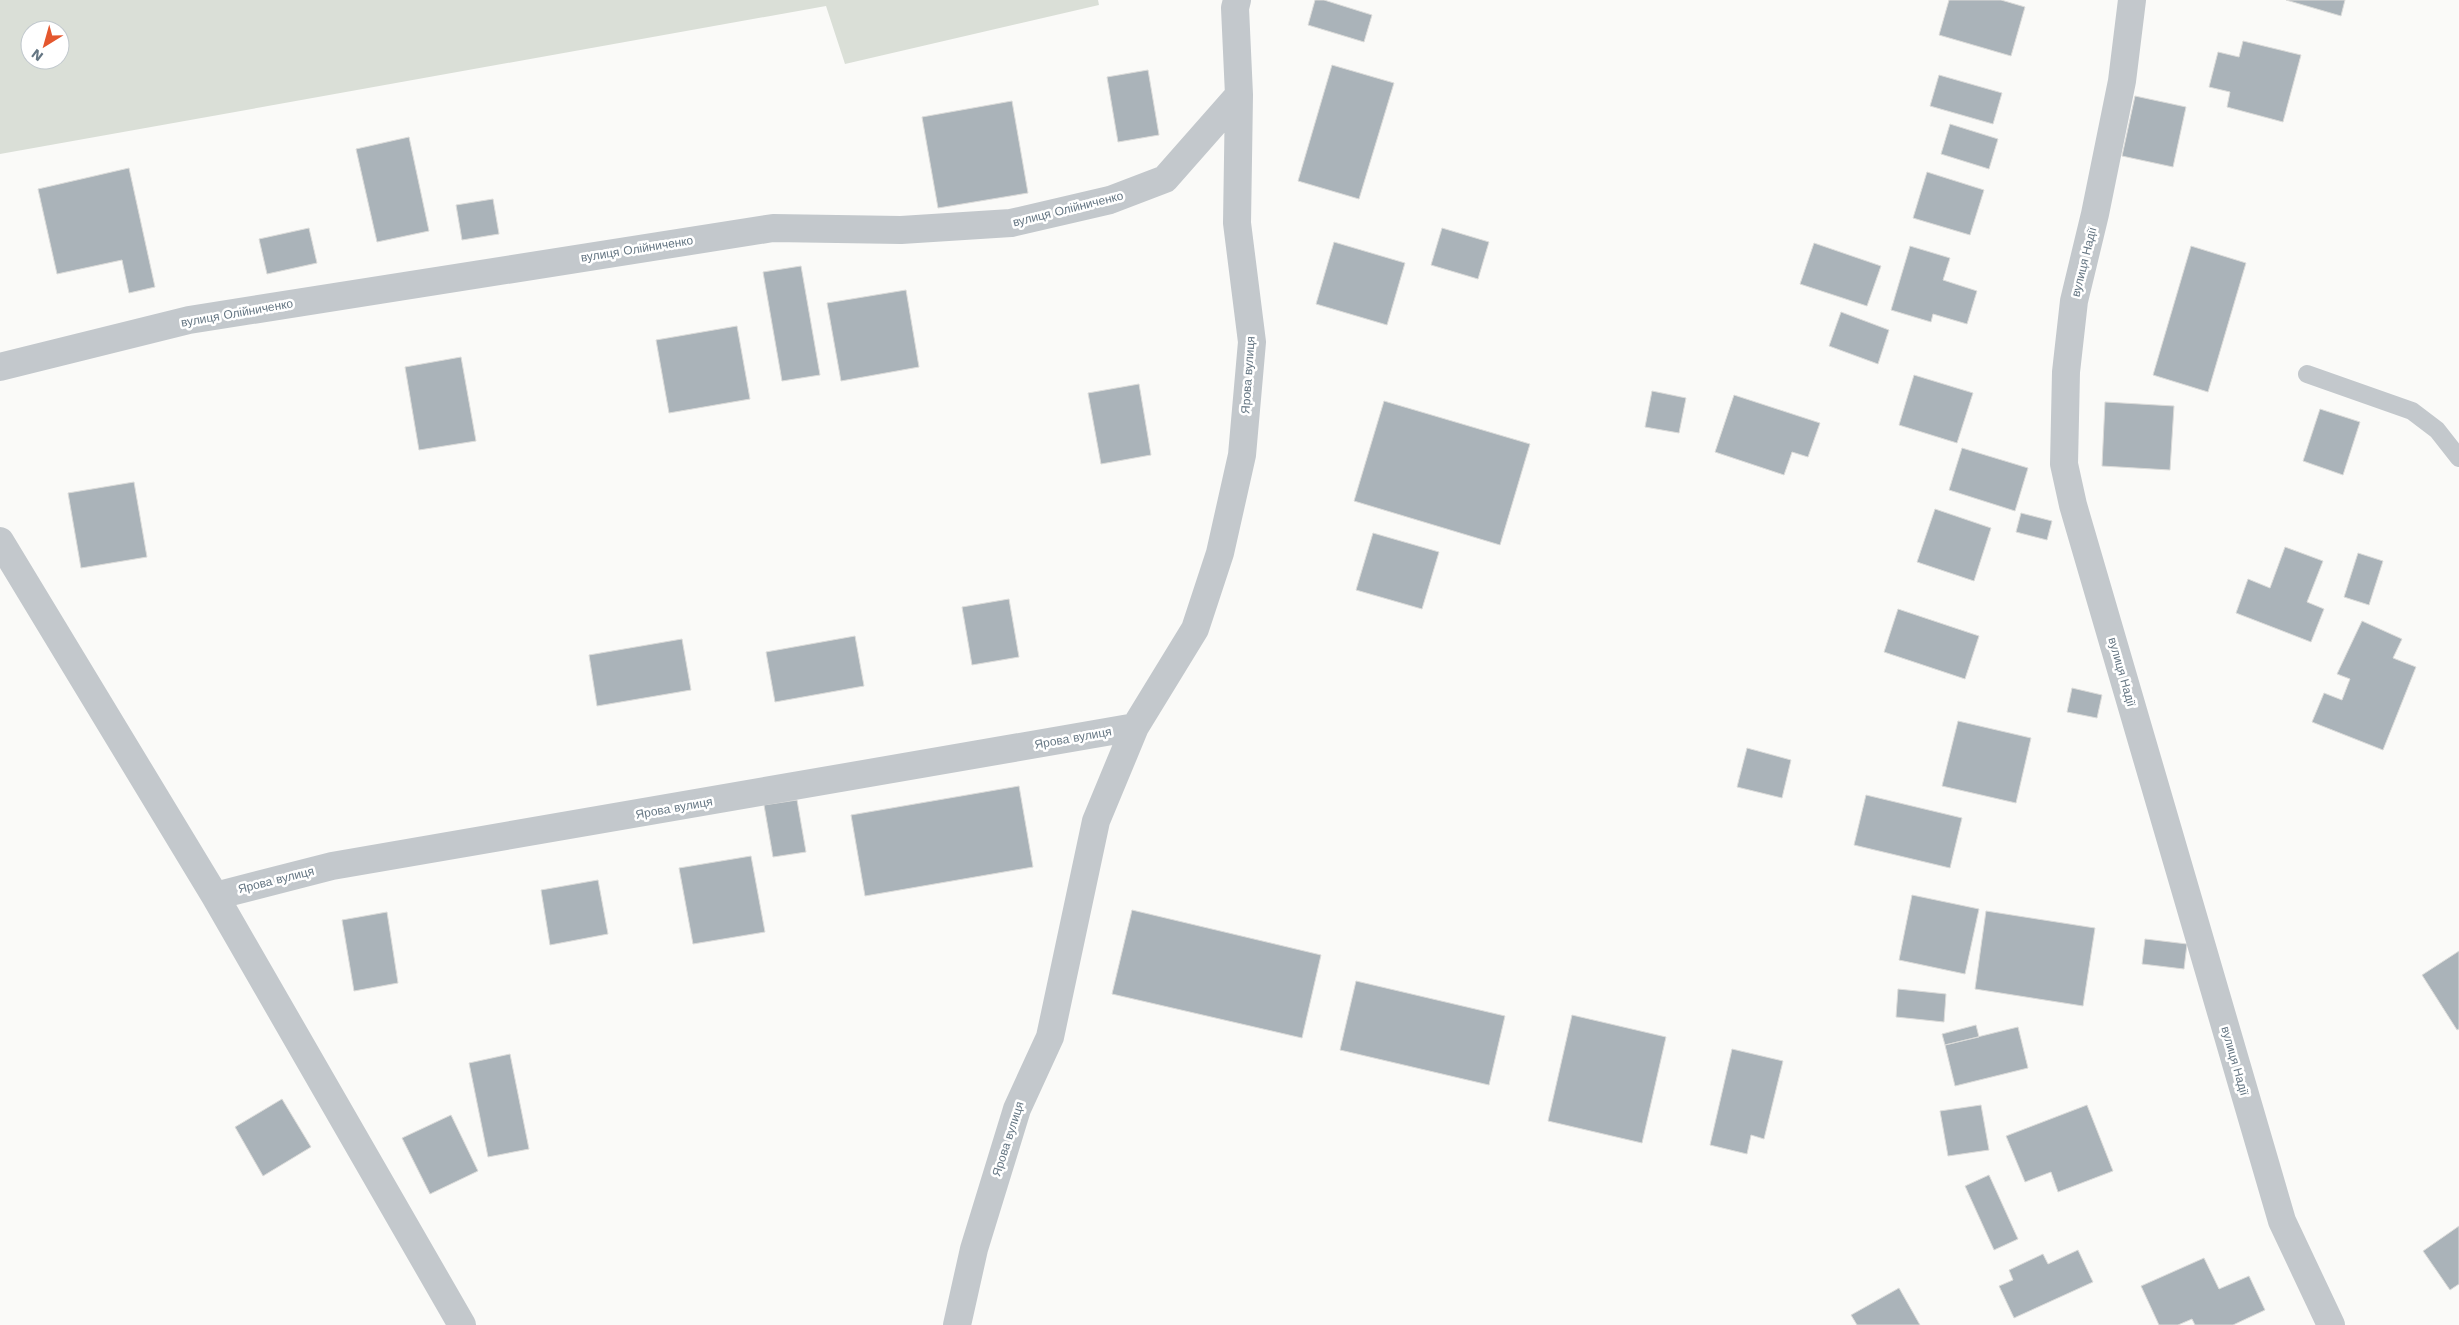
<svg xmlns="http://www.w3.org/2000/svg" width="2459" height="1325" font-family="'Work Sans',sans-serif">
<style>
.green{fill:#dadfd7;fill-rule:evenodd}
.building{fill:#aab3b9;stroke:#dcdcda}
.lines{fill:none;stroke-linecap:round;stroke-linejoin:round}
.lane{stroke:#c3c8cc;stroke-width:18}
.street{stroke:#c3c8cc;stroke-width:28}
.labels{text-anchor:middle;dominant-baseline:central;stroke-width:5;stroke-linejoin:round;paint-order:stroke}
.street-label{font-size:12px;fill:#657683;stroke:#fff}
</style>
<rect width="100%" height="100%" fill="#fafaf8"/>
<path class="green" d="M0 0H1098L1099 5 845 64 826 6 0 154ZM30 30H60V60H30Z"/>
<path class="building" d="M1315 0H1324L1372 15 1364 42 1308 25Z
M1949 0H2001L2025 7 2011 56 1939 35Z
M2286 0H2345L2341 16Z
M2243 41 2301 55 2283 122 2227 107 2230 92 2209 87 2218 52 2239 57Z
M1332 65 1394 83 1359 199 1298 181Z
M1148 70 1159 135 1118 142 1107 77Z
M1939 75 2002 93 1993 124 1930 106Z
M2135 96 2186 107 2173 167 2122 156Z
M1012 101 1028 193 938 208 922 117Z
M1950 124 1998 139 1989 169 1941 154Z
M409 137 429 231 377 242 356 149Z
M129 168 155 287 129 293 122 260 57 274 38 189Z
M1927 172 1984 190 1970 235 1913 218Z
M493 199 499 234 462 240 456 205Z
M309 228 317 263 267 274 259 239Z
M1442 228 1489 242 1478 279 1431 265Z
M1334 242 1405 263 1387 325 1316 304Z
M1814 243 1881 266 1867 306 1800 284Z
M1910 246 1950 258 1943 280 1977 291 1967 324 1933 314 1931 322 1891 310Z
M2191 246 2246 263 2208 392 2153 375Z
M801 266 820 375 782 381 763 272Z
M906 290 919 367 841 381 827 303Z
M1841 312 1889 330 1878 364 1829 346Z
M737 326 750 399 669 413 656 340Z
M461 357 476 441 419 450 405 367Z
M1914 375 1973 393 1957 443 1899 425Z
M1139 384 1151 455 1101 464 1088 393Z
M1652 391 1686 398 1679 433 1645 427Z
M1734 395 1820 423 1808 457 1792 452 1784 475 1715 452Z
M1384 401 1530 444 1500 545 1354 501Z
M2105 402 2174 406 2170 470 2102 466Z
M2320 409 2360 422 2343 475 2303 461Z
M1962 448 2028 468 2015 511 1949 490Z
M134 482 147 557 81 568 68 493Z
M1935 509 1991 528 1974 581 1917 562Z
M2021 513 2052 521 2047 540 2016 532Z
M1373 533 1439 552 1422 609 1356 590Z
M2285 547 2323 561 2307 602 2324 609 2311 642 2236 613 2248 579 2270 588Z
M2358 553 2383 561 2369 605 2344 597Z
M1009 599 1019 657 972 665 962 607Z
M1898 609 1979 636 1965 679 1884 652Z
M2362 621 2402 639 2393 658 2416 667 2383 750 2312 722 2324 693 2342 700 2350 679 2337 674Z
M855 636 864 686 775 702 766 652Z
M682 639 691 690 597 706 589 655Z
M2072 688 2102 695 2097 718 2067 712Z
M1958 721 2031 738 2016 803 1942 786Z
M1747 748 1791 760 1782 798 1737 787Z
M1019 786 1033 867 865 896 851 815Z
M1866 795 1962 818 1950 868 1854 845Z
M797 800 806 852 773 857 764 805Z
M751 856 765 932 693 944 679 868Z
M598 880 608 934 550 945 541 890Z
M1912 895 1979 909 1965 974 1899 960Z
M1132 910 1321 955 1302 1038 1112 994Z
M1986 911 2095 928 2083 1006 1975 989Z
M387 912 398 983 354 991 342 920Z
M2145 939 2187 944 2184 969 2142 964Z
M2459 951V1029L2457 1030 2422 975Z
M1356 981 1505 1016 1489 1085 1340 1050Z
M1898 989 1946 994 1944 1022 1896 1017Z
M1572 1015 1666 1037 1642 1143 1548 1121Z
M1976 1025 1979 1037 1945 1045 1942 1034Z
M2018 1027 2028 1068 1955 1086 1945 1045Z
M1732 1049 1783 1061 1764 1139 1751 1135 1747 1154 1710 1145Z
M510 1054 529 1149 488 1157 469 1063Z
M282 1099 311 1147 263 1176 235 1127Z
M1981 1105 1989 1150 1948 1156 1940 1111Z
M2087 1105 2113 1171 2058 1192 2051 1172 2025 1182 2006 1136Z
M451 1115 478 1171 430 1194 402 1138Z
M1989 1175 2018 1239 1994 1250 1965 1186Z
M2459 1226V1284L2450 1290 2423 1251Z
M2078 1250 2093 1282 2014 1318 1999 1286 2013 1280 2009 1270 2043 1254 2048 1264Z
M2204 1258 2219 1289 2249 1276 2265 1310 2233 1325H2195L2192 1319 2178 1325H2159L2141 1286Z
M1899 1288 1920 1325H1857L1851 1315Z"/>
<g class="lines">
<path class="lane" d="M2307 374 2412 411 2437 430 2459 458"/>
<path class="street" d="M2132 0 2122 81 2095 214 2074 301 2066 372 2064 464 2073 505 2282 1221 2331 1325
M0 367 189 320 773 228 901 230 1011 223 1110 200 1165 179 1239 95
M0 541 215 896 462 1325
M215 896 332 866 1135 727
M957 1325 974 1249 1017 1109 1050 1037 1096 821 1135 727 1195 629 1220 553 1242 455 1252 342 1237 223 1239 95 1235 8 1237 0"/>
</g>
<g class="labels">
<g class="street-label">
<text transform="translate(1068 209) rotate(-14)">вулиця Олійниченко</text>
<text transform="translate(637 249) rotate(-9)">вулиця Олійниченко</text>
<text transform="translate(2084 262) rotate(-76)">вулиця Надії</text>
<text transform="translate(237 313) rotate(-10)">вулиця Олійниченко</text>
<text transform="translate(1248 375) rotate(-86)">Ярова вулиця</text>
<text transform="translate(2122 672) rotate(74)">вулиця Надії</text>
<text transform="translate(1073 738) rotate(-10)">Ярова вулиця</text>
<text transform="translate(674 808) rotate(-10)">Ярова вулиця</text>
<text transform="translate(276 880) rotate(-14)">Ярова вулиця</text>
<text transform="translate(2235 1061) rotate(74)">вулиця Надії</text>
<text transform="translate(1008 1139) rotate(-72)">Ярова вулиця</text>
</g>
</g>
<g transform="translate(45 45) rotate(217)"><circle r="24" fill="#ffffff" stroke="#c1c8cd"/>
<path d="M0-4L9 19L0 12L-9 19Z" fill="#e4572e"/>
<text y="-8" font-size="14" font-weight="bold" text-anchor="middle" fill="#657683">N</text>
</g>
</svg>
